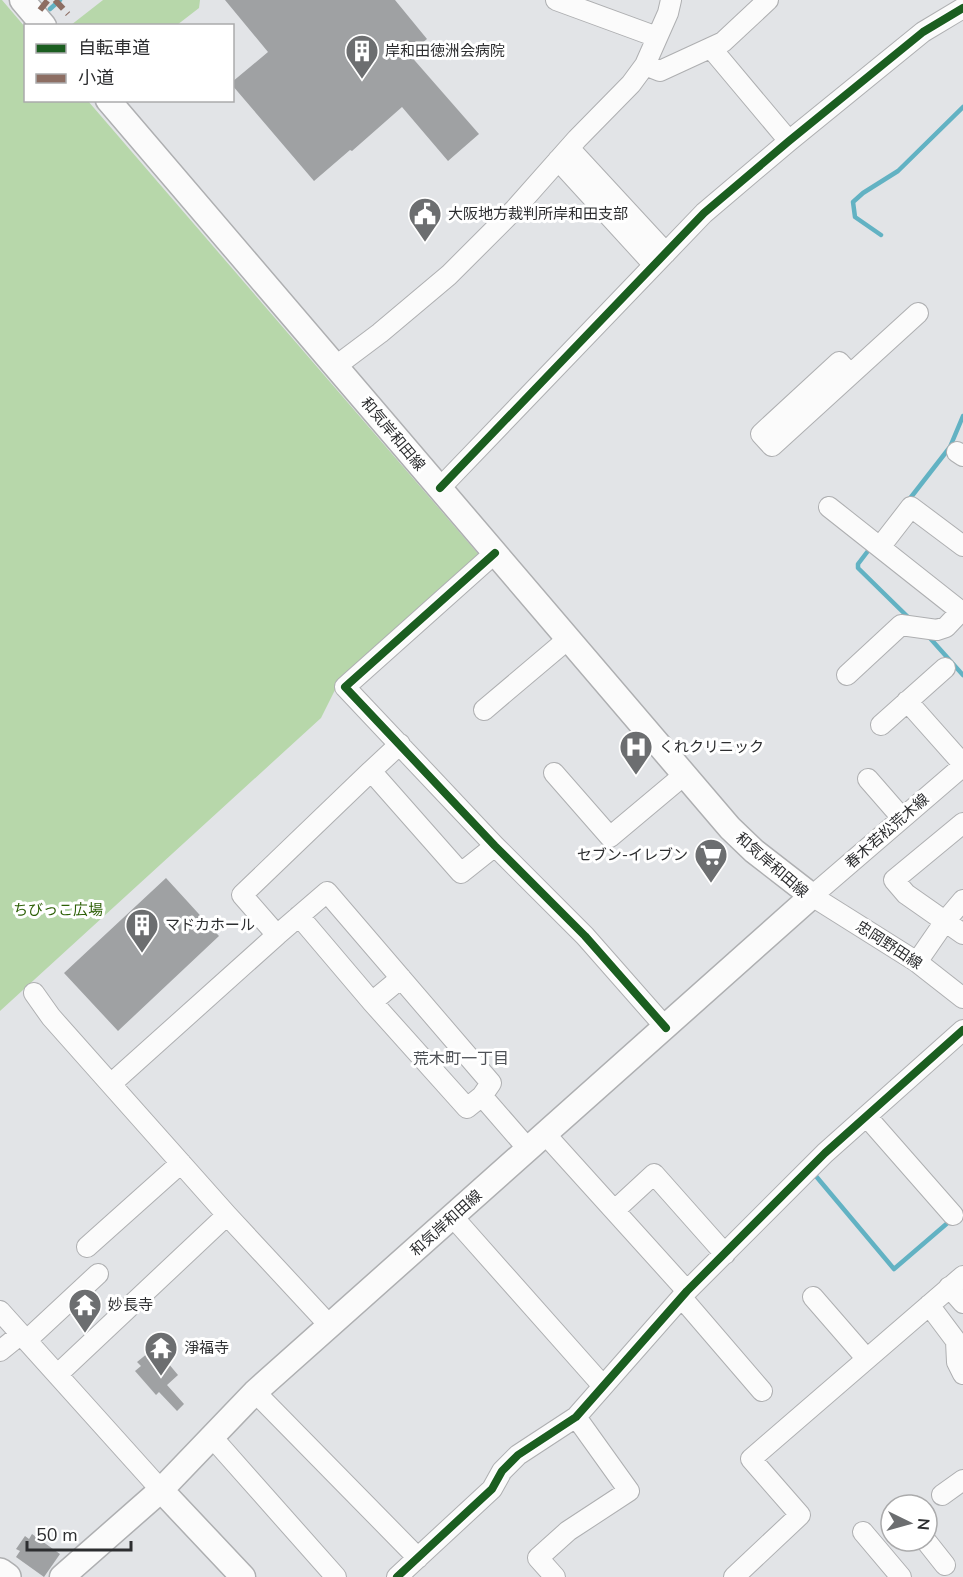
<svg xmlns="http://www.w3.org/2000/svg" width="963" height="1577" font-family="'Nunito Sans','Noto Sans JP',sans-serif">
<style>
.green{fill:#b7d7aa}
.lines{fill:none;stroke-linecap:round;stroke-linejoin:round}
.stream{stroke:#62b2c3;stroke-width:4.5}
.building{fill:#9fa1a3}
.minor-casing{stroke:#aeafb1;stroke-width:22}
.major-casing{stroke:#aeafb1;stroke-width:27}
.highway-casing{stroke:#aeafb1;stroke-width:30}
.minor{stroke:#fbfbfb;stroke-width:20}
.major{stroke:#fbfbfb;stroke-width:24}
.highway{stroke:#fbfbfb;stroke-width:27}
.quiet{stroke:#8d6e63;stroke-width:6;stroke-dasharray:12 6;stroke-linecap:butt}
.cycleway-casing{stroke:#fff;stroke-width:11}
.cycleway{stroke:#1b5e20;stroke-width:8}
.labels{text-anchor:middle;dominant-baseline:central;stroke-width:6;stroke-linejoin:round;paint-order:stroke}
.poi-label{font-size:15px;fill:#2d2e30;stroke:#fff;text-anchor:start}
.street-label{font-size:15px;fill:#2d2e30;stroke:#fff}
.park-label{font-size:15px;fill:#2c5f05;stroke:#fff}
.neighbourhood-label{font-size:16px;fill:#4f5257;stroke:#fff}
</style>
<rect width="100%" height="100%" fill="#e2e4e7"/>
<path class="green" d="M0 0H2L25 27 26 100 88 101 480 556 396 628 341 678 321 718 0 1011Z
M103 0H200L199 8 177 25H71Z"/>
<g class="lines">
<path class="stream" d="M50 9 60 0
M881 235 855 217 853 202 863 193 898 171 963 107
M908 501 950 447 963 416
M871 547 858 564V568L910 619
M929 637 963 675
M815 1175 894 1269 951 1220"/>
</g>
<path class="building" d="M225 0H395L427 39 409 54 479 134 448 161 402 107 352 151 350 150 314 181 232 85V82L268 52Z
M166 878 219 936 118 1031 64 973Z
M158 1351 178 1375 167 1385 184 1404 177 1411 159 1392 156 1395 135 1371 141 1366 137 1362 148 1353 151 1357Z
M32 1534 60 1554 44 1577 16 1557 20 1551 16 1549 25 1536 29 1539Z"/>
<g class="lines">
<g class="minor-casing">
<path id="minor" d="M556 0 657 37
M711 48 789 141
M645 65 660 71 723 42 768 0
M569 148 666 253
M558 160 654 265
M336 366 380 333 449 275 515 209 577 139 631 84 645 65 668 13 671 0
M850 374 839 362 761 434 772 446 918 313
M957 452 963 456
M440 488 704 213 789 141 923 32 963 8
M829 507 963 613
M880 547 911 507 963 546
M495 553 345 687 495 846 585 936 666 1028
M847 675 901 625 937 630 946 627 961 611
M907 701 963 764
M484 710 568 639
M881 725 945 668
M400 744 371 771 461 873 495 846
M963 766 812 896 917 962 963 998
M554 773 610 837 684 775
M868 779 902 818
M963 823 894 880 906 894 963 934
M277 935 327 892 491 1083 482 1096 467 1108 372 1002 299 916
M917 962 946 920 963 900
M34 993 51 1017 227 1215 330 1326
M372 1002 401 978
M112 1083 277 935 242 895 371 771
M482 1096 529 1150
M867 1117 953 1215
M546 1135 687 1291
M615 1210 654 1174 725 1254
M453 1217 603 1386
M87 1247 181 1163
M949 1287 963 1303
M813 1297 866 1358
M682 1298 762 1391
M929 1305 956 1341 957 1362 963 1374
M0 1311 161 1490
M27 1340 98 1274
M0 1351 21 1334
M58 1374 227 1215
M255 1392 418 1558
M211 1436 336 1577
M942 1495 963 1480
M863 1532 901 1577
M926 1541 945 1565
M397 1577 492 1489 502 1471 518 1455 576 1417 687 1291 825 1153 963 1030
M555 1577 538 1558 568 1531 629 1491 576 1417
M734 1577 800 1515 751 1459 963 1276"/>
</g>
<g class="major-casing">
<path id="major" d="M22 0 44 26
M161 1490 243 1577
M62 1577 161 1490 255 1392 812 896 754 851 730 828 108 100"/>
</g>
<g class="highway-casing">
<path id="highway" d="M0 1572 7 1577"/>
</g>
<use href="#minor" class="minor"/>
<use href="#major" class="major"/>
<use href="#highway" class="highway"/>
<path class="quiet" d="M55 0 68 14
M40 10 48 0"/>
<g class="cycleway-casing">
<path id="cycleway" d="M440 488 704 213 789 141 923 32 963 8
M495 553 345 687 495 846 585 936 666 1028
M397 1577 492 1489 502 1471 518 1455 576 1417 687 1291 825 1153 963 1030"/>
</g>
<use href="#cycleway" class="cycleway"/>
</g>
<defs>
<g id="building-pin" transform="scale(1.725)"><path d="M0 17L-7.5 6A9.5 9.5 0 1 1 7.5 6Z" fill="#6c6e70" stroke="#fff"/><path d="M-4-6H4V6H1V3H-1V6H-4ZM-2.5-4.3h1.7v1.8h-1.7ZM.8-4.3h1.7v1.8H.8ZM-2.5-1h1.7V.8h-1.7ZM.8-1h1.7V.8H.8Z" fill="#fff"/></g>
<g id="civic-pin" transform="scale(1.725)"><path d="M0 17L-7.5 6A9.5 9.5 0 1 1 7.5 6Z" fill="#6c6e70" stroke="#fff"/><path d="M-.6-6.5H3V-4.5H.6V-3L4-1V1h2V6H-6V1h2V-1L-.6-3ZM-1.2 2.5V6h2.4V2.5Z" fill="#fff"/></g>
<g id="hospital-pin" transform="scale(1.725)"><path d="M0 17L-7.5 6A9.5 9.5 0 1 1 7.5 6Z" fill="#6c6e70" stroke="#fff"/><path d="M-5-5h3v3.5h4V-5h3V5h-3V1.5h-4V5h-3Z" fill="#fff"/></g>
<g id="supermarket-pin" transform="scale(1.725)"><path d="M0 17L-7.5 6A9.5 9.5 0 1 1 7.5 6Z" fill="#6c6e70" stroke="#fff"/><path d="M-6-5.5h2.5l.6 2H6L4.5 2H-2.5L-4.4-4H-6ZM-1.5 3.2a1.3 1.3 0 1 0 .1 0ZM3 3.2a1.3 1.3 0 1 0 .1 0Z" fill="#fff"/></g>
<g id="temple-pin" transform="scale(1.725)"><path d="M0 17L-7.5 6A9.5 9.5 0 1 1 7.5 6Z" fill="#6c6e70" stroke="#fff"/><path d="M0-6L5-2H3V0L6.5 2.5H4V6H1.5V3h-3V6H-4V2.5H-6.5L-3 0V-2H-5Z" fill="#fff"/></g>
</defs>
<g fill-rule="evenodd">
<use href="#building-pin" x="362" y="51"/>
<use href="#civic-pin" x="425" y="214"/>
<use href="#hospital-pin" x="636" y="747"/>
<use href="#supermarket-pin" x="711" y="855"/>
<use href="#building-pin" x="142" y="925"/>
<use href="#temple-pin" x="85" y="1305"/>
<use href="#temple-pin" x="161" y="1348"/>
</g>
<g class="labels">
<g class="poi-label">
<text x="385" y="51">岸和田徳洲会病院</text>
<text x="448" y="214">大阪地方裁判所岸和田支部</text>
<text x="659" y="747">くれクリニック</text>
<text x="688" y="855" text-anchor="end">セブン-イレブン</text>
<text x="165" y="925">マドカホール</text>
<text x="108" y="1305">妙長寺</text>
<text x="184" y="1348">淨福寺</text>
</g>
<g class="street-label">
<text transform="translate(393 434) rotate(50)">和気岸和田線</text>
<text transform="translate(887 831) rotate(-41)">春木若松荒木線</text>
<text transform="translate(772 865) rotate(41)">和気岸和田線</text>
<text transform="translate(889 945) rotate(33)">忠岡野田線</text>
<text transform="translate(446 1223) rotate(-42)">和気岸和田線</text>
</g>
<g class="park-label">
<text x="58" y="910">ちびっこ広場</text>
</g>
<g class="neighbourhood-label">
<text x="461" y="1059">荒木町一丁目</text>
</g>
</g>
<rect x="24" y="24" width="210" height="78" fill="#ffffff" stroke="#ababac" stroke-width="1.5"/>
<rect x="36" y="44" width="30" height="9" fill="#1b5e20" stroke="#ababac" stroke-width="1.5"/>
<text x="78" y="54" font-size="18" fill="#2d2e30">自転車道</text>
<rect x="36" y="74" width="30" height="9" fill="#8d6e63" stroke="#ababac" stroke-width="1.5"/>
<text x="78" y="84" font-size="18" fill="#2d2e30">小道</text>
<g transform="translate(909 1523) rotate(95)"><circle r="28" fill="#ffffff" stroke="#ababac" stroke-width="1.5"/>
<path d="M0-4.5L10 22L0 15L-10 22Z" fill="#6c6e70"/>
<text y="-9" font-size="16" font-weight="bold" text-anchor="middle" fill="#2d2e30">N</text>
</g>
<path d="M27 1541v9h104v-9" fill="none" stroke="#2d2e30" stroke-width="3"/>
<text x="36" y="1541" font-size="18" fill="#2d2e30" stroke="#ffffff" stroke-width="4.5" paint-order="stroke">50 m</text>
</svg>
